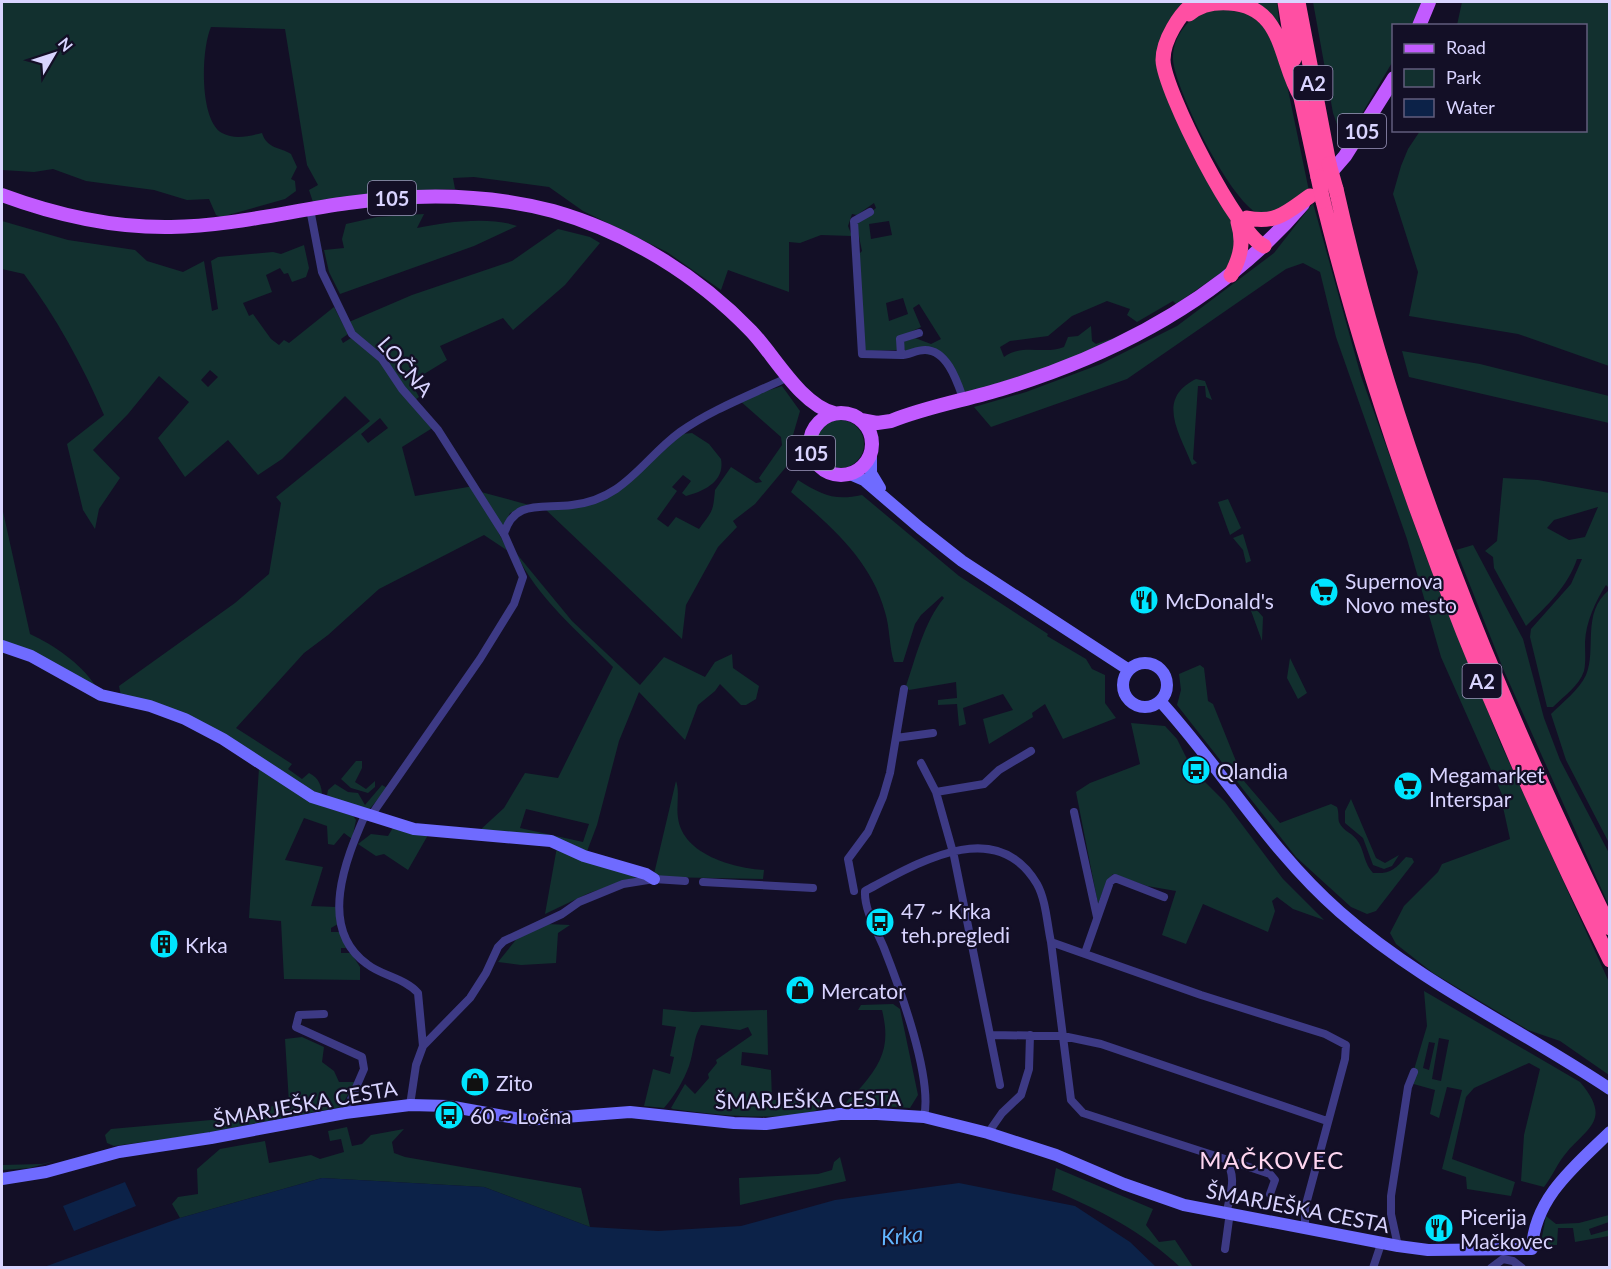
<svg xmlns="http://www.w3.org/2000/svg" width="1611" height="1269" font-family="Lato,sans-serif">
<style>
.green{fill:#12302f;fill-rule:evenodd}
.water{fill:#0c2248}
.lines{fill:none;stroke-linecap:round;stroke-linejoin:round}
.street{stroke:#3d3a85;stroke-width:8}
.secondary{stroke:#6f6bff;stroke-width:12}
.primary{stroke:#c25bff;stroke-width:14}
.highway{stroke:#ff4fa3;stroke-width:15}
.highway-bridge{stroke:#ff4fa3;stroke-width:15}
.labels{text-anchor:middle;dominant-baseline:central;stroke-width:4.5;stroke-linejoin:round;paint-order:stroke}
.shield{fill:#130f26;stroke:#9e99be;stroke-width:1.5}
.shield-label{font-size:20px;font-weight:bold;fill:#d9d4ff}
.street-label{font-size:21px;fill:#d9d4ff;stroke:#130f26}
.poi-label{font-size:21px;fill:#d9d4ff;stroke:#130f26;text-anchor:start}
.water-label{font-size:22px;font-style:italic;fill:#62b6ff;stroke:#130f26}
.quarter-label{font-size:24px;letter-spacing:1.5px;fill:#ffd6f0;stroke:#130f26}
</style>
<rect width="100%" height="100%" fill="#130f26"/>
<path class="green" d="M2 2H1191L1157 56 1232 217 1237 252 1225 270 1176 304 1173 301 1137 322 1127 315 1130 309 1107 301 1072 316 1048 336 1010 341 1000 347 1004 357C1022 343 1045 355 1064 347L1068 337 1078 336 1091 326 1092 341 1096 344 1119 336 1070 360 965 394 945 357 905 351 903 342 915 338 931 344 941 339 919 304 913 308 921 327 902 336 899 350 865 351 859 254 862 251 857 227V223L876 208 874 203 857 215 852 214 848 226 852 236 821 235 800 243 789 242V292L728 270 721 290 667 252 583 211 549 187 474 177 453 178 455 189 399 191 313 202 309 190 318 185 307 165 285 29 211 27C201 49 199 120 222 133 235 140 249 136 262 133 267 149 280 147 291 154L297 167 291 179 295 181 296 191 285 199 221 217 216 215 209 199 187 200 154 190 86 181 53 169 34 172 2 170ZM889 221 892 235 871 239 869 224ZM903 298 908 314 889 321 886 303Z
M1255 2H1277L1279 23Z
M1313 2H1422L1412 25 1394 26 1393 61 1344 144 1333 113Z
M1462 2H1609V366L1518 334 1409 316 1418 272 1393 194 1401 166 1408 149 1420 131 1586 130V26L1457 25Z
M1210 7 1256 15 1280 51 1309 191C1295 201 1280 219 1262 215 1233 209 1175 89 1173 60 1172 35 1190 17 1210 7Z
M1313 203 1361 376 1425 554 1500 742 1609 982V1075L1560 1041 1528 1030 1433 973 1396 944 1390 933 1404 906 1438 872 1442 864 1510 839 1503 807 1504 799 1441 657 1407 539 1336 337 1320 272 1303 263 1286 269 1127 379 991 427 974 407 1026 392 1101 364 1177 326 1274 253Z
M424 214 417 228C444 222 490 216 517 226L474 246 340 294 329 272 324 250 344 248 342 239 346 224 377 217Z
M2 221 68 240 135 250 147 261 183 272 204 261 212 311 218 309 211 261 218 257 273 252 281 254 304 245 309 268 306 277 292 282 288 273 284 274 280 268 266 275 272 292 243 303 249 316 253 314 271 339 279 345 284 340 289 343 334 307 348 334 341 339 343 343 351 338 372 352 434 427 402 447 415 496 474 486 508 551 484 535 379 589 328 635 304 653 236 728 292 764 288 769 302 779 309 773C319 778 322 786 322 796L245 751 121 696 119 686 235 603 269 574 281 503 276 497 370 421 345 396 282 459 258 475 228 440 185 477 158 438 189 402 159 376 128 414 93 450 120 478 99 509 95 529 83 510 67 444 104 415C83 366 56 317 24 274L2 269ZM210 370 218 377 208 387 201 380ZM380 418 388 428 368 443 361 434Z
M558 229 590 237 600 243 565 285 513 330 503 318 440 346 447 360 411 382 419 397 415 400 358 337 349 322 412 295 512 261Z
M1402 351 1480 364 1609 396V423L1409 377Z
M1196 379 1205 381 1212 400 1206 397 1205 386H1198L1193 459 1197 463 1192 465C1180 434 1155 399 1196 379Z
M782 386 800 411 793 435 791 461 755 504 733 521 737 527 718 547 686 605 682 639 545 509H563L629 483 682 434 692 433 709 444 721 459C725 481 705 491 686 496L682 493 691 481 683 475 672 487 677 491 657 519 668 527 676 517 699 529C713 510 713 512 715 490L731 467 756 483 762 482 759 478 782 445 781 437 739 400Z
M816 444a24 24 0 1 1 48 0a24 24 0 1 1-48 0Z
M1503 478 1538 480 1609 493V588L1606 585C1595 602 1586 622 1585 642 1585 652 1586 662 1584 671 1579 686 1564 696 1553 707H1547L1530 637 1531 629 1571 584 1582 559H1577C1568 586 1547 606 1526 626L1494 568 1493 557 1485 551 1497 541ZM1598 507 1585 537 1569 540 1547 528 1554 520Z
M798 480C822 495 834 501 862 495L959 576 1048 634 1047 636 1086 659 1092 669 1105 675V703L1116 718 1063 739 1045 704 1032 713 1033 717 989 744 983 719 1013 710 1003 694 963 708 966 724 959 726 957 704 938 705V700L957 698 956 682 909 690 906 686C916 657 924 622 944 598L942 596 921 615 915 624 903 662H894C889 646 890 628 885 612 871 560 830 525 791 492Z
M481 492 529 505 510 513 503 527Z
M1228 499 1241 528 1230 535 1218 502Z
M2 507 30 634C54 645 80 663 95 685L2 642Z
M1243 534 1251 561 1246 563 1243 550 1233 538Z
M1473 545 1523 639 1544 718 1560 760 1609 853V906L1504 671 1456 550Z
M516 553 572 621 640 685 664 657 705 677 715 662 732 654 733 668 759 686 756 699 746 705H741L720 684 715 691 698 705 685 740 639 692 619 741 597 825 586 854 479 831 504 808 525 773 558 778 613 667C578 631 538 599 516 553ZM526 809 589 824 583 842 520 828Z
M1609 590V843L1566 760 1551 714C1563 702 1579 690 1586 675 1597 650 1581 613 1609 590Z
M1250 608 1256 609 1263 617 1262 641Z
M1290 658 1307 693 1298 699 1287 678Z
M1200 665 1204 668 1208 701 1213 704 1244 781 1280 823 1331 804 1337 807C1339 812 1338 818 1339 822 1343 832 1354 833 1359 843 1365 854 1364 863 1373 873 1391 874 1395 869 1406 857L1412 858 1414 862 1376 911 1367 914 1351 907 1296 857 1177 705 1181 690 1179 674Z
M1131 723 1165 726 1177 739 1192 769 1225 802 1283 879 1324 920 1293 909 1277 897 1272 901 1275 911 1268 932 1203 904 1186 944 1162 935 1176 891 1147 886 1113 874 1106 883 1098 904 1076 792 1090 783 1140 764Z
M356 761H362V768L355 782 366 789 375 781V787L368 793 351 788 341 779Z
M259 768 324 807 353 816 356 820 352 839 344 833 334 845 328 844 327 826 304 818 285 860 323 867 311 906 336 907 338 924 331 928V932H340L348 948H341V953H351L360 967V980L284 979 281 921 249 918Z
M676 781C680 792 676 806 678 818 683 855 734 868 764 870L763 879 661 877 654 874Z
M335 784 348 792 358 793 365 805 382 785 387 788 368 811 333 801 327 795 328 790Z
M1351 799 1376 858 1385 863 1399 855 1392 866 1384 869 1373 865 1363 838 1345 823V811Z
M394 826 428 835 408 870 384 854 376 856 358 844 371 834 388 836Z
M557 847 637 877 589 893 545 914Z
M547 924 570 925 558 933 556 963 521 965 498 962 519 936Z
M1424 991 1580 1082C1611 1119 1590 1126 1567 1152 1558 1162 1552 1177 1544 1187L1521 1181 1524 1135 1540 1069 1529 1063 1474 1088 1466 1097 1452 1159 1515 1182 1511 1196 1467 1189 1466 1177 1442 1169 1462 1090 1447 1087 1439 1118 1430 1114 1435 1090 1410 1083 1427 1026ZM1439 1038 1449 1040 1441 1081 1432 1079ZM1429 1042 1435 1043 1429 1070 1423 1068Z
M893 1004 900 1009 918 1095 910 1108 846 1103C850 1096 857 1092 862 1086 884 1060 890 1043 882 1010H858L861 1005Z
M663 1009 693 1012 767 1010 768 1055 742 1052 741 1065 771 1070 772 1100 830 1099V1103C805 1126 706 1114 673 1109L671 1108 685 1084 695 1094 709 1078 708 1074 717 1063 716 1060 752 1035 748 1027 740 1030 701 1025C693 1038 694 1052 689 1066 684 1080 674 1097 664 1108L644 1106 653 1069 670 1074 674 1057 670 1056 676 1027 662 1025Z
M302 1037 324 1047 322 1062 334 1071 339 1082H355L341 1107 195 1135 114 1146 107 1143 105 1135 111 1129 211 1120 228 1121 238 1113 289 1103 285 1039Z
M347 1127 352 1146 362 1144 371 1135 404 1129 392 1142 394 1153 405 1157 581 1188 590 1227 484 1187 322 1178 180 1218 172 1204 178 1197 198 1194 197 1169 220 1149 265 1141 269 1163 311 1155 320 1159 344 1152 341 1139 330 1141 328 1131Z
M840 1157 846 1181 740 1205 739 1178 818 1174 832 1170 834 1162Z
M58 1160 30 1168 2 1170V1165L42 1164Z
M1056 1168 1153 1209 1146 1225 1159 1242 1175 1240 1193 1267H1180C1143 1232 1099 1209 1052 1190Z
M1609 1215V1222L1589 1229 1591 1235 1609 1230V1236L1575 1242 1573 1228H1558L1557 1245H1546L1541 1242 1546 1216 1556 1224 1579 1223Z"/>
<path class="water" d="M322 1178 484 1187 590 1227 658 1231 741 1226 835 1200 959 1183 1075 1206 1130 1242 1156 1267H44L180 1218Z
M125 1182 136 1206 74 1231 63 1206Z"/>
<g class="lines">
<path class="street" d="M310 209 322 272 352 334 382 359 402 389 438 430 504 534 523 577 514 604 480 659 370 817
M870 212 854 221 862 354 901 355
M919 333 900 339 901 355C909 355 916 350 925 350 947 350 957 381 963 398
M504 534C514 499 542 509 572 505 625 499 642 460 680 432 711 410 748 396 782 380
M896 738 933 733
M921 763 936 792 954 856 990 1035
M936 792 984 784 999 770 1031 751
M1074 812 1097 917
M365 815C346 859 317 928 367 964 382 976 405 978 418 993L423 1046 416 1065 410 1105
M703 882 813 888
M854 891 848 859 868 832 883 797 890 773 904 689
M1051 942 1071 1100 1083 1113 1225 1159C1236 1175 1232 1188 1228 1206
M1085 953 1110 882 1115 878 1164 897
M324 1014 299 1015 296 1027 362 1057 364 1069 345 1113
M423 1046 470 998 486 973 498 947 504 941 562 914 579 902 623 884 654 879 685 881
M1000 1085 990 1035 1063 1036 1101 1044 1327 1121
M924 1117C933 1078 899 986 884 948 877 931 864 910 865 891 916 864 996 814 1037 884 1046 900 1047 924 1051 942L1201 995 1325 1034 1346 1045 1345 1059 1305 1208V1229
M988 1133 1002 1113 1021 1095 1029 1069 1030 1035
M1225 1159 1270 1174 1275 1180 1270 1194
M1398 1246 1391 1214V1196L1408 1087 1414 1072
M1225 1249 1230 1212
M1373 1268 1381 1244
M1491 1268 1503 1259 1513 1261 1522 1268"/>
<path class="secondary" d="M871 455V473L880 488
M850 474 864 480 920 528 962 561 1129 670
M2 646 31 656 101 695 150 706 185 719 223 739 312 797 414 829 551 841 584 856 646 874 654 879
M1123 685a22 22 0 1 1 44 0a22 22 0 1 1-44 0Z
M1160 701C1223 770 1269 850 1340 912 1421 983 1520 1029 1610 1089
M2 1179 46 1172 119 1152 211 1138 345 1113 410 1105 448 1106 526 1120 630 1112 734 1123 766 1124 840 1114H877L924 1117 988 1133 1056 1155 1124 1184 1184 1205 1398 1246 1428 1250 1532 1249C1534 1198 1576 1165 1610 1132"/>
<path class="primary" d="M1419 26 1429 2
M1326 178 1345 156 1394 78
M2 195C56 215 112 228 171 227 231 226 289 211 348 203 417 193 485 193 553 211 627 232 697 275 751 331 775 356 800 404 834 413
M810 444a31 31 0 1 1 62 0a31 31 0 1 1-62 0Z
M861 420 877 423 891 421C928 406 967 400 1005 388 1119 353 1226 295 1303 204"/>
<path class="highway" d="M1195 2C1180 13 1163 40 1163 60 1164 91 1238 236 1264 246
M1285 2 1294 59
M1298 2 1329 164
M1189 14C1201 4 1215 2 1229 3 1285 6 1279 62 1301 97
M1299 89 1318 177
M1336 189C1393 445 1495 692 1610 928
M1323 201C1388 464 1490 717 1610 960
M1247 218C1277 224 1287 212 1310 196
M1231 275C1241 256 1244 242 1238 222"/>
<path class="highway-bridge" d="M1329 164 1336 189
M1318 177 1323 201"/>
</g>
<defs>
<g id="supermarket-disc" transform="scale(1.5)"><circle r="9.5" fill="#00e5ff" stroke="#130f26"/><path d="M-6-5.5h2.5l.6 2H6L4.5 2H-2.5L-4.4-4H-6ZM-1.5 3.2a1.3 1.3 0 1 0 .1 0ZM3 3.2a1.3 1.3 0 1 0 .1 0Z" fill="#111"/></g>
<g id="restaurant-disc" transform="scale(1.5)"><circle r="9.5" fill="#00e5ff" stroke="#130f26"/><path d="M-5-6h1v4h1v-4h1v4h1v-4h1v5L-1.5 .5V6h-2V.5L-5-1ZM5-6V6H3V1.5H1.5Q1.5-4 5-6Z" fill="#111"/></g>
<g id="bus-disc" transform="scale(1.5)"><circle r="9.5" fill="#00e5ff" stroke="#130f26"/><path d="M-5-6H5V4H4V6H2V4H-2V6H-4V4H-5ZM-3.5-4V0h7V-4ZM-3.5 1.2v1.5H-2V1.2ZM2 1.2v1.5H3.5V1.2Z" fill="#111"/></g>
<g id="building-disc" transform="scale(1.5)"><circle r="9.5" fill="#00e5ff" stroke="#130f26"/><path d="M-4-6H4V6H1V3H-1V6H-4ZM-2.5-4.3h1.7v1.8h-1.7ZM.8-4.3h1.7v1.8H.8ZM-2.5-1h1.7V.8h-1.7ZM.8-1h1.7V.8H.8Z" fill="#111"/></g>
<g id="shop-disc" transform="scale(1.5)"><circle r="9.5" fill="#00e5ff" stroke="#130f26"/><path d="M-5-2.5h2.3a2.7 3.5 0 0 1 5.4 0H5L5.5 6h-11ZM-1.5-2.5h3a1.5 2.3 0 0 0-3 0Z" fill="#111"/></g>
</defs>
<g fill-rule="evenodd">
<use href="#supermarket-disc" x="1324" y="592"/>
<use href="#restaurant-disc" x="1144" y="600"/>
<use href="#bus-disc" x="1196" y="770"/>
<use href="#supermarket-disc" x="1408" y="786"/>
<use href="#bus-disc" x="880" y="922"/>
<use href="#building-disc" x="164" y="944"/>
<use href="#shop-disc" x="800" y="990"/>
<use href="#shop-disc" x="475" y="1082"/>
<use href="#bus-disc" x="449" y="1115"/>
<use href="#restaurant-disc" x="1439" y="1228"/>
</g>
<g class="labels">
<g class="shield">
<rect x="1293.5" y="66" width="39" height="34" rx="4.5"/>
<rect x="1338" y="114" width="48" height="34" rx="4.5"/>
<rect x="368" y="181" width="48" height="34" rx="4.5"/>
<rect x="787" y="436" width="48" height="34" rx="4.5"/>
<rect x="1462.5" y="664" width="39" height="34" rx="4.5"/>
</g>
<g class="shield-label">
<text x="1313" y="83">A2</text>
<text x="1362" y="131">105</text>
<text x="392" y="198">105</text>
<text x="811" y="453">105</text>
<text x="1482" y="681">A2</text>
</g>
<g class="street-label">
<text transform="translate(406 366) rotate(49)">LOČNA</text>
<text transform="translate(808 1099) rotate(-1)">ŠMARJEŠKA CESTA</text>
<text transform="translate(305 1103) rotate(-10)">ŠMARJEŠKA CESTA</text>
<text transform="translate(1298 1207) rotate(11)">ŠMARJEŠKA CESTA</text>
</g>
<g class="poi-label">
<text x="1345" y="580">Supernova<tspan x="1345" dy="24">Novo mesto</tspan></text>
<text x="1165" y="600">McDonald's</text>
<text x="1217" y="770">Qlandia</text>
<text x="1429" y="774">Megamarket<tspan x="1429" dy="24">Interspar</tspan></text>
<text x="901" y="910">47 ~ Krka<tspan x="901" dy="24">teh.pregledi</tspan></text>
<text x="185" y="944">Krka</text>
<text x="821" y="990">Mercator</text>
<text x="496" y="1082">Zito</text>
<text x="470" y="1115">60 ~ Ločna</text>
<text x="1460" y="1216">Picerija<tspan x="1460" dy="24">Mačkovec</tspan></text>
</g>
<g class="water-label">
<text transform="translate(902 1235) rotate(-5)">Krka</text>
</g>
<g class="quarter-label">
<text x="1272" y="1159">MAČKOVEC</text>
</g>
</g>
<rect width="1611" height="1269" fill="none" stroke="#d9d4ff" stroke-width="6"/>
<rect x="1392" y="24" width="195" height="108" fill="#130f26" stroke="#625e7d" stroke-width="1.5"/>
<rect x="1404" y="44" width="30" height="9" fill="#c25bff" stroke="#625e7d" stroke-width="1.5"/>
<text x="1446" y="54" font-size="18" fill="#d9d4ff">Road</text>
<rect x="1404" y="69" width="30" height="18" fill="#12302f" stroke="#625e7d" stroke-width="1.5"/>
<text x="1446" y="84" font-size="18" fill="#d9d4ff">Park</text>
<rect x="1404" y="99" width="30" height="18" fill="#0c2248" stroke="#625e7d" stroke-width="1.5"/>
<text x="1446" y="114" font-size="18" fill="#d9d4ff">Water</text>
<g transform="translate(54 54) rotate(51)" stroke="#130f26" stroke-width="4.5" paint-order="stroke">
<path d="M0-4.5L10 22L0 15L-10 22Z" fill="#d9d4ff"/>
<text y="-9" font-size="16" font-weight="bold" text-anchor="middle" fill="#d9d4ff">N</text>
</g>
</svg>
